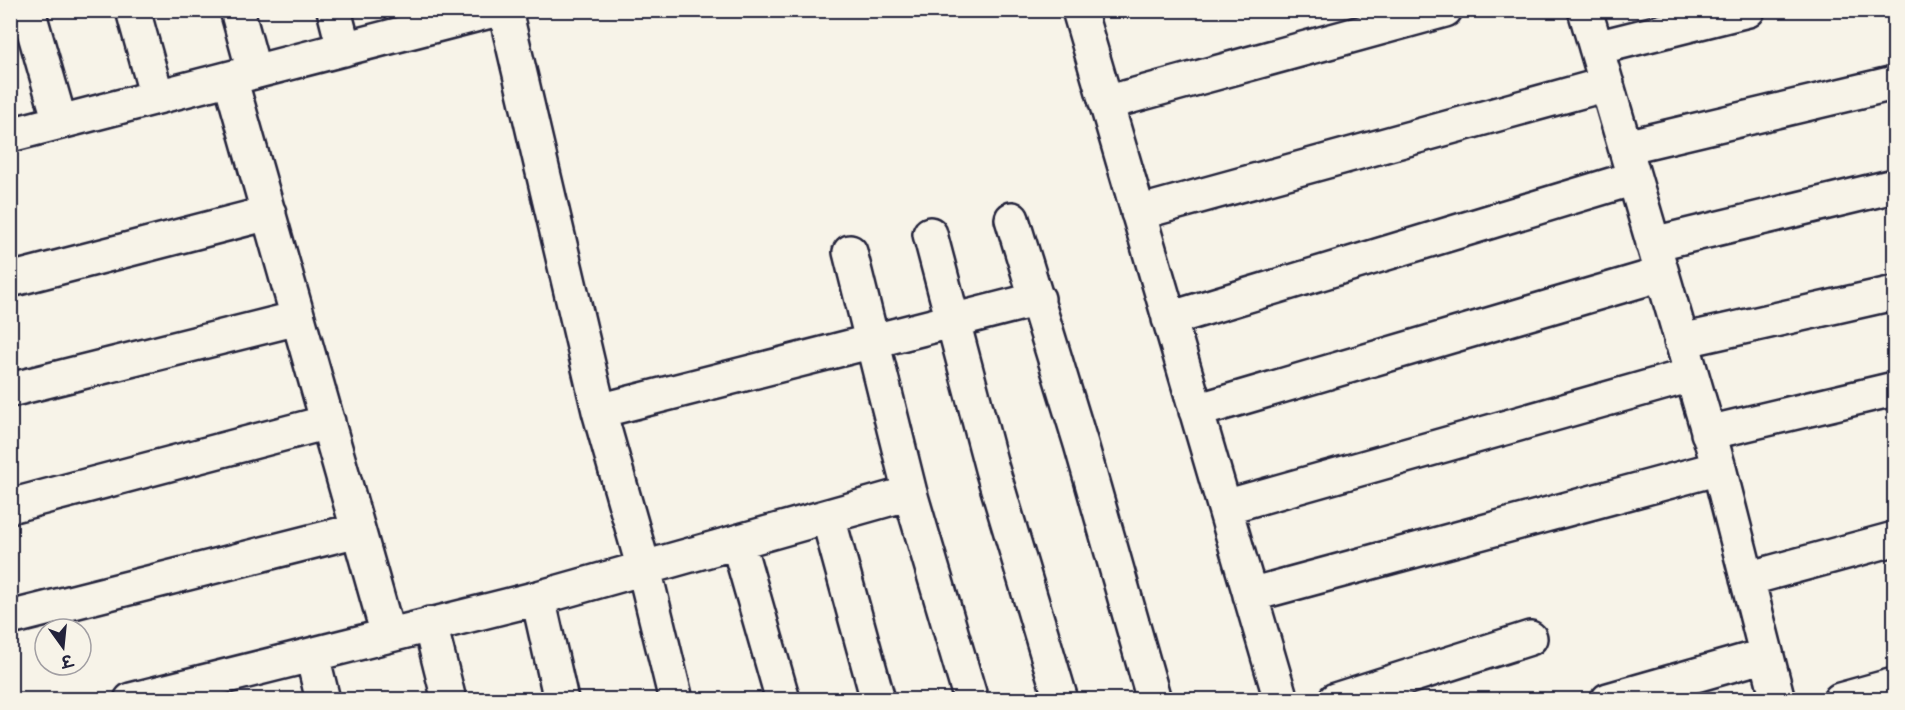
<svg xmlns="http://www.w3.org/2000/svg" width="1905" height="710" font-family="'Indie Flower','Playpen Sans Deva',sans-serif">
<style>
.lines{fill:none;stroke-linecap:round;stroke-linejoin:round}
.minor-casing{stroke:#22223b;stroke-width:38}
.minor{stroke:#f7f3e8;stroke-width:33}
</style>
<rect width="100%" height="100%" fill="#f7f3e8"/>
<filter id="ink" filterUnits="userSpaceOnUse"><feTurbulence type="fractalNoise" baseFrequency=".0167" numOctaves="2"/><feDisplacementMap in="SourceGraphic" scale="12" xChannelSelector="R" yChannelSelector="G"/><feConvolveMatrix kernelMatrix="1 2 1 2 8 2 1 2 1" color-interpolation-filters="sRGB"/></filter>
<g filter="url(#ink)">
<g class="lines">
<g class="minor-casing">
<path id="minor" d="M28 10 60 122
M133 10 157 97
M237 10 254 72
M334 10 344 49
M505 10 599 411 644 569 676 700
M1079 10 1281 700
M1585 10 1719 468 1778 700
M1596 48 1748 10
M230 78 388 635
M1106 103 1445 10
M10 135 494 10
M1625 147 1894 83
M1138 213 1607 84
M1012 219 1081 444 1154 700
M930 234 992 469 1061 700
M1653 244 1894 186
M850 252 910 493 971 700
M10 280 269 213
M1169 319 1634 178
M1681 341 1894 293
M10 390 298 318
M599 411 1038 299
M1196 411 1662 274
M1708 433 1894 389
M10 506 328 422
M1225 507 1691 375
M828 517 878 700
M738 543 783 700
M1747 579 1894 539
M1250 595 1719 468
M538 598 561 700
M10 618 358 530
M430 624 449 700
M312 655 323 700
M131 700 538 598 910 493
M1335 700 1530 638
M1608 700 1766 655
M1840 700 1894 685"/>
</g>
<use href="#minor" class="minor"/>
</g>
</g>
<rect width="1905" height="710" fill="none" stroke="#f7f3e8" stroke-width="36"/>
<rect x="18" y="18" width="1869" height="674" fill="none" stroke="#22223b" stroke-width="2" filter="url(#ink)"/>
<g transform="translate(63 647) rotate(165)"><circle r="28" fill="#f7f3e8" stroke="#a29fa3" stroke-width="1.5"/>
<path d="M0-4.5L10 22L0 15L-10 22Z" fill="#22223b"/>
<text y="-9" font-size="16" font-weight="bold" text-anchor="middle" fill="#22223b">उ</text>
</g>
</svg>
